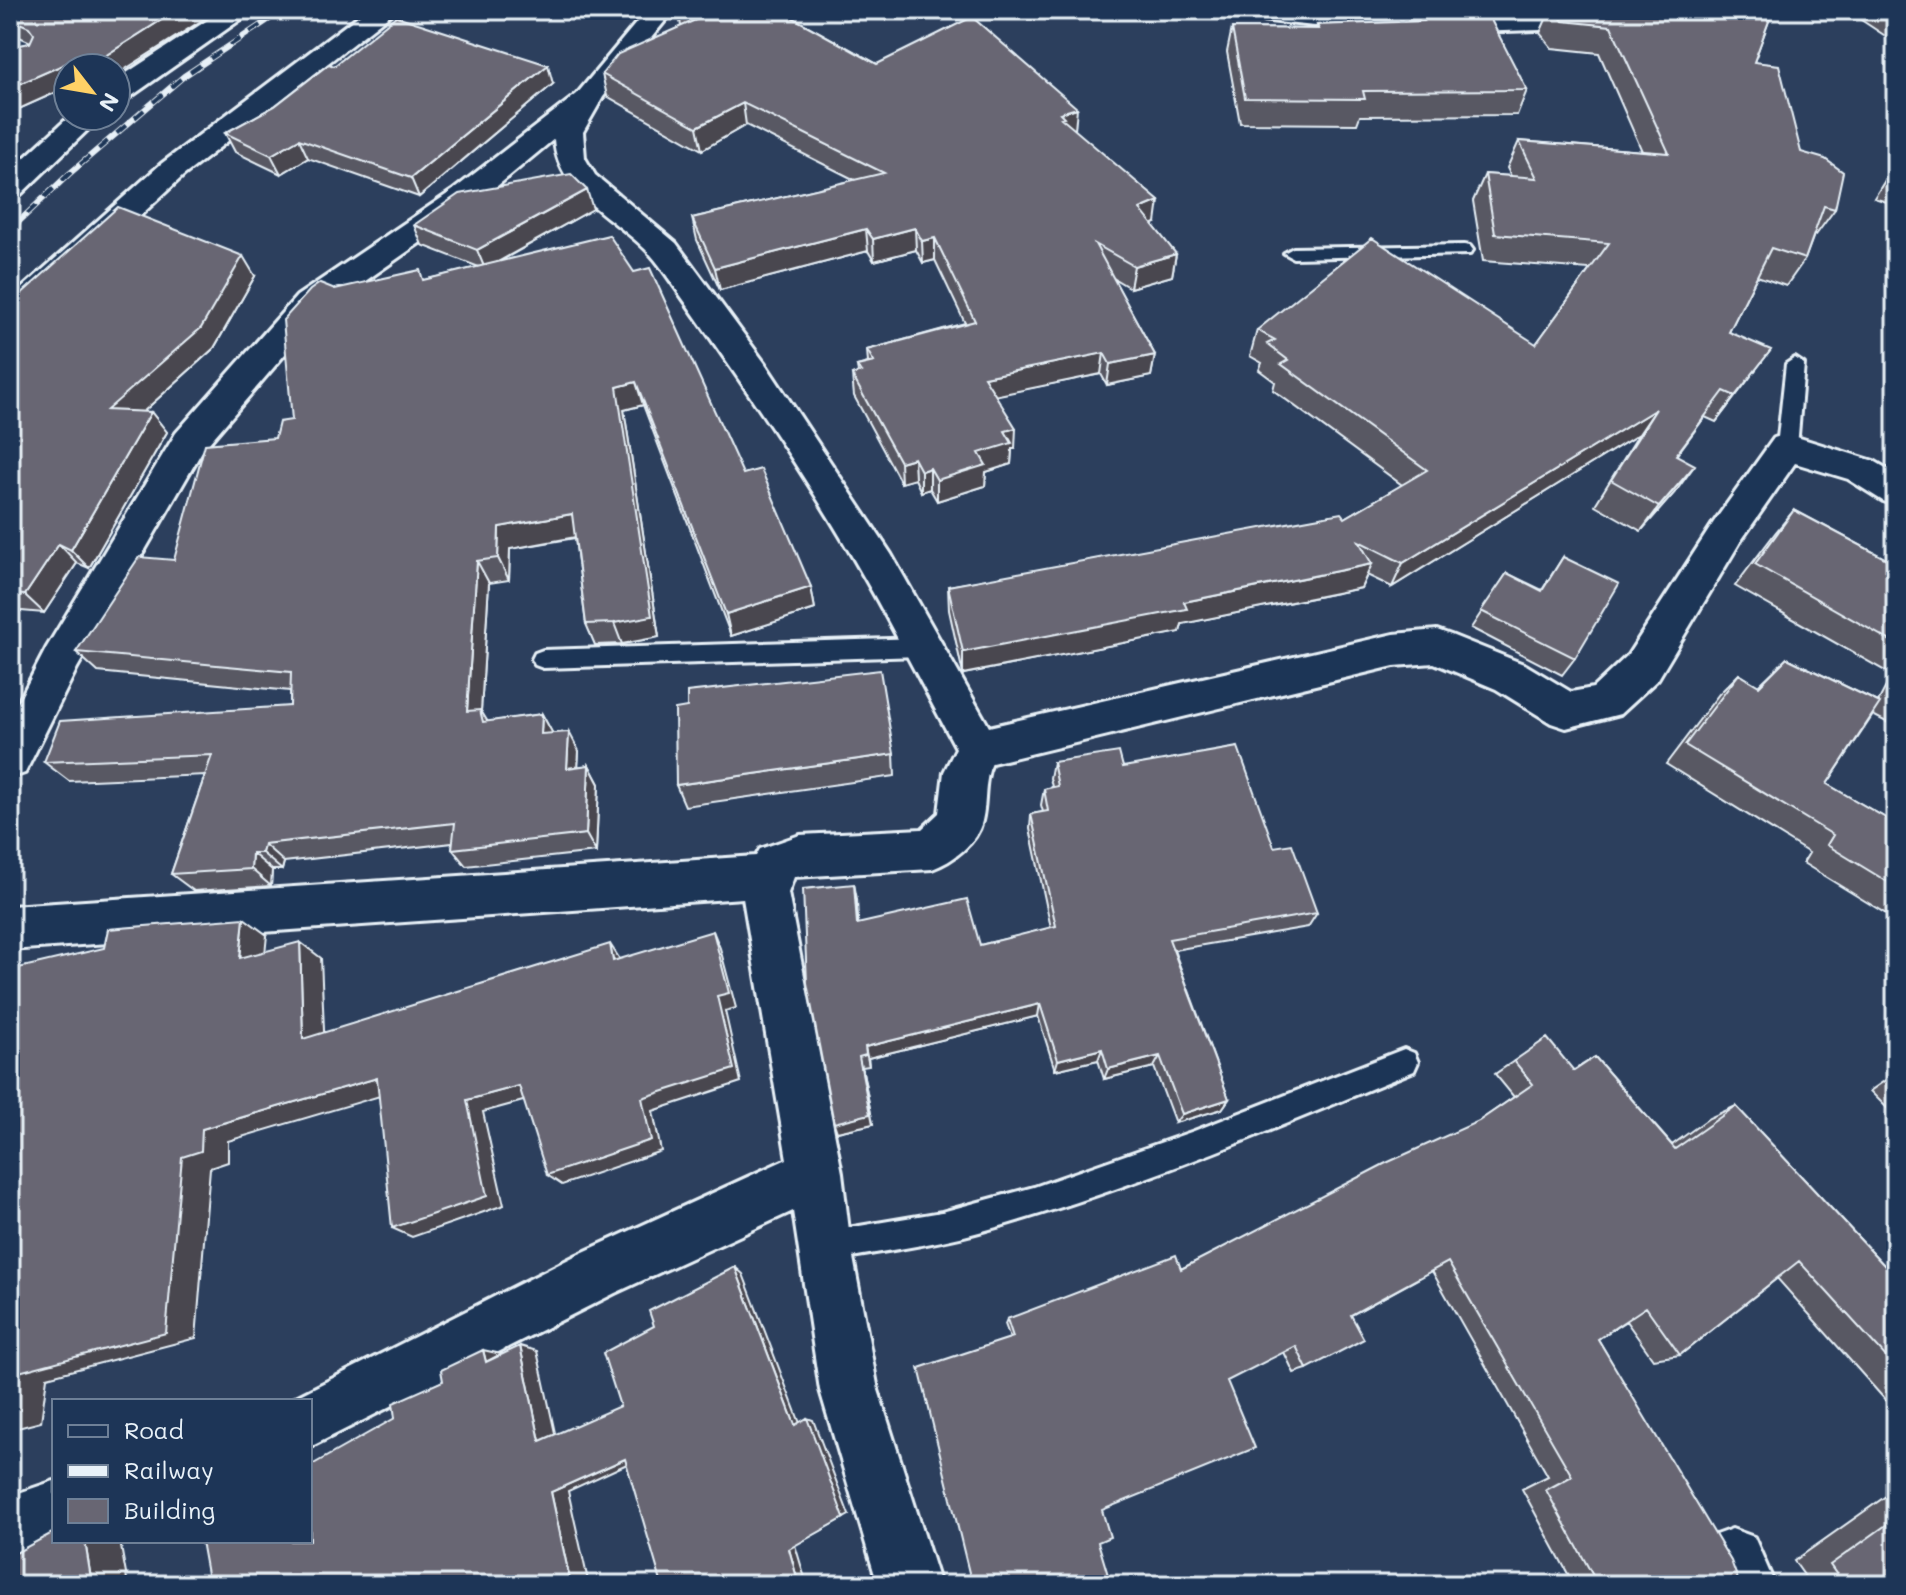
<svg xmlns="http://www.w3.org/2000/svg" width="1906" height="1595" font-family="Mali,sans-serif">
<style>
.lines{fill:none;stroke-linecap:round;stroke-linejoin:round}
.lane-casing{stroke:#e8f1f8;stroke-width:6}
.street-casing{stroke:#e8f1f8;stroke-width:6}
.lane{fill:#1d3557;fill-rule:evenodd}
.street{fill:#1d3557;fill-rule:evenodd}
.rail-casing{stroke:#e8f1f8;stroke-width:6}
.rail{stroke:#1d3557;stroke-width:4;stroke-dasharray:12;stroke-linecap:butt}
.wall{fill:#595863;stroke:#e8f1f8;stroke-width:2}
.shaded-wall{fill:#494750;stroke:#e8f1f8;stroke-width:2}
.building{fill:#686673;stroke:#e8f1f8;stroke-width:2}
</style>
<rect width="100%" height="100%" fill="#2c3f5d"/>
<filter id="ink" filterUnits="userSpaceOnUse"><feTurbulence type="fractalNoise" baseFrequency=".0125" numOctaves="2"/><feDisplacementMap in="SourceGraphic" scale="16" xChannelSelector="R" yChannelSelector="G"/><feConvolveMatrix kernelMatrix="1 2 1 2 8 2 1 2 1" color-interpolation-filters="sRGB"/></filter>
<g filter="url(#ink)">
<g class="lines">
<g class="lane-casing">
<path id="lane" d="M1464 245 1470 246 1473 250 1470 254 1293 258 1284 253 1293 248Z
M1795 358 1804 364 1797 447 1787 454 1777 447 1786 364Z
M921 638 929 641 932 647 929 653 921 656 543 668 535 665 532 659 535 653 543 650Z
M1404 1049 1414 1053 1418 1062 1414 1071C1271 1130 1128 1191 979 1232 929 1246 876 1252 824 1262L814 1257 809 1247 814 1237 824 1232 942 1212 1034 1187 1194 1131Z"/>
</g>
<g class="street-casing">
<path id="street" d="M223 10H254L126 100 116 103V80Z
M366 10H396L183 176 22 325 10 328V299L161 164Z
M647 10H674L603 97 583 132 585 158 595 175 676 243 764 362 891 554 989 727 1394 634 1437 630 1451 635 1526 665 1571 692 1593 688 1628 655 1714 522 1774 438 1787 434 1874 461 1896 474V505L1883 501 1848 479 1795 463 1740 542 1658 679 1620 714 1566 728 1551 723 1496 689 1434 663 1394 666 992 763C983 781 987 801 982 821 977 843 952 862 932 869L794 877 788 893 842 1173 851 1247 878 1390 940 1585H878L820 1390 793 1211 615 1293 310 1447V1401H288L577 1255 787 1159 743 898 10 950V906L756 856 760 849 800 835 922 829 939 813 944 772 956 748C925 691 896 633 864 577 803 469 731 367 660 266 628 221 558 200 554 139L474 205 321 312 202 451 77 668 25 773 10 778V718L47 647 176 433 297 296 452 191 577 94Z
M1234 10H1303L1422 17 1619 10H1728L1724 16 1715 18C1558 32 1404 40 1247 18L1238 16Z
M70 116H102L21 194 10 197V171Z
M54 1481V1541L10 1556V1496Z
M1732 1529 1754 1537 1775 1585H1713L1702 1559 1710 1537Z"/>
</g>
<use href="#lane" class="lane"/>
<use href="#street" class="street"/>
<g class="rail-casing">
<path id="rail" d="M10 230 69 174 184 76 283 10"/>
</g>
<use href="#rail" class="rail"/>
</g>
<path class="wall" d="M10 10 116 68H68V87L10 113 16 46 30 43 31 42 10 33Z
M678 10H779L877 64 1075 130 1156 223 1152 224 1176 254 1172 276 1130 288 1113 278 1155 355 1151 376 1107 385 1101 374 996 395 1015 449H1012L1011 464 986 472 985 486 937 501 930 489 921 492 915 479 901 483 854 396 852 375 858 373 857 366 868 363 867 350 965 323 935 260 923 263 916 250 874 261 868 251 720 290 697 240 692 218 855 180 746 125 702 150 607 96 602 74 681 26Z
M1550 10H1773L1754 62 1801 152 1835 209 1816 235H1814L1805 259 1786 286 1757 276 1729 332 1751 376 1716 422 1705 417 1676 456 1677 490 1641 531 1595 505 1639 434 1392 587 1367 575 1361 588 1182 624 1180 632 963 674 949 610 948 586 1345 518 1402 485 1273 390 1275 382 1259 370 1262 363 1250 356 1257 330 1536 344 1590 269 1483 261 1473 201 1485 174 1511 176 1507 168 1519 141 1642 151 1599 53 1552 48 1540 33Z
M1846 10H1896V43Z
M1421 16 1527 90 1517 115 1360 116 1357 124 1240 123 1227 52 1232 28 1316 29 1317 25 1420 21Z
M334 66 553 84 419 197 308 158 281 174 235 152 225 133 275 106Z
M1896 163V205L1874 198Z
M593 209 497 263 743 474 811 587 815 609 731 636 643 405 624 410 659 637 622 644 595 645 586 624 575 538 510 549 509 580 489 583 481 711 487 722 542 714 552 733 579 751 578 767 589 765 599 784 596 852 466 866 452 849 453 843 284 862 282 870H272L271 886 194 891 171 874 205 775 69 781 44 762 290 706V691L98 672 76 652 174 560 275 438 292 420 335 289 424 280 479 267 422 245 414 225Z
M255 276 214 348 143 412H151L167 432 89 568 77 563 44 613 10 610V304Z
M1794 510 1896 564V727L1873 715 1827 784 1896 824V920L1803 863 1809 853 1666 764 1719 694 1739 674 1758 686 1787 658 1878 702 1892 675 1735 586 1775 533Z
M1563 557 1575 658 1562 675 1471 628 1507 573 1542 590Z
M894 754 895 776 685 806 676 785Z
M1053 762 1123 767 1274 847 1317 913 1308 927 1174 950 1229 1099 1222 1109 1175 1123 1154 1067 1104 1079 1098 1060 1055 1070 1038 1016 868 1058 869 1066 862 1067 873 1124 837 1132 854 884 858 924 980 945 1051 928 1030 829 1031 814 1043 812 1041 805 1044 789 1052 787 1050 778Z
M1595 1057 1672 1145 1709 1118 1736 1106 1896 1278V1412L1777 1278 1680 1355 1653 1359 1626 1321 1598 1339 1740 1585H1574L1522 1489 1548 1476 1432 1271 1351 1315 1307 1369 1294 1373 1284 1352 1010 1338 1005 1324 1007 1319 1181 1269 1476 1123 1514 1097 1495 1074 1514 1061 1574 1070Z
M1896 1073V1117L1870 1091Z
M1896 1489V1585H1811L1794 1561Z"/>
<path class="shaded-wall" d="M177 10H218L116 75V68H90L89 66Z
M76 59 81 68H68V87L10 113V88Z
M548 65 553 84 419 197 411 178Z
M743 103 746 125 702 150 697 127Z
M1077 108 1075 130 1063 134 1060 113Z
M299 139 308 158 281 174 271 155Z
M587 190 593 209 485 269 477 250Z
M1159 201 1156 223 1137 231 1140 209Z
M915 228 916 250 874 261 873 239Z
M866 229 868 251 720 290 715 268Z
M935 238V260L923 263 922 241Z
M1176 254 1172 276 1130 288 1134 266Z
M243 256 255 276 214 348 123 430 107 410Z
M1771 350 1751 376 1716 422 1735 396Z
M1104 353 1101 374 984 398V377Z
M1155 355 1151 376 1107 385 1110 364Z
M636 382 643 405 624 410 659 637 622 644 614 623 617 387Z
M1656 409 1639 434 1392 587 1403 563Z
M151 412 167 432 89 568 71 550Z
M1016 428 1015 449H1012L1011 464 986 472 985 486 937 501V480L979 453 1005 431Z
M914 458 915 479 901 483 900 462Z
M1695 465 1677 490 1641 531 1659 507Z
M930 468V489L921 492V471Z
M572 514 581 536 510 549 509 580 498 558 499 527Z
M59 544 77 563 44 613 25 595Z
M477 561 489 583 481 711 493 730 467 711Z
M1372 564 1361 588 1182 624 1180 632 963 674V652L1184 602Z
M811 587 815 609 731 636 726 614Z
M542 714 553 734H541Z
M569 732 579 751 577 787 567 768Z
M589 765 599 784 596 852 586 834Z
M264 844 284 862 282 870 262 853Z
M252 853 272 870 271 886 251 869Z
M854 884 857 899 859 938 857 924Z
M244 918 267 935 263 974 240 958Z
M713 931 720 948 736 1008 725 1011 741 1082 653 1111 661 1151 562 1185 547 1175 642 1098 717 996Z
M300 942 321 958 325 1054 303 1039Z
M610 944 621 961H613Z
M1040 1004 1038 1016 868 1058 869 1066 865 1047Z
M1102 1049 1098 1060 1055 1070 1058 1060Z
M1160 1056 1154 1067 1104 1079 1108 1069Z
M862 1067 873 1124 837 1132 834 1123Z
M377 1078 397 1091 228 1141V1162L210 1168 196 1338 47 1377 41 1422 10 1430 11 1374 182 1157 202 1129Z
M519 1086 534 1098 483 1112 504 1205 412 1237 392 1228 467 1100Z
M1229 1099 1222 1109 1175 1123 1182 1114Z
M735 1267 743 1274 801 1426 795 1425Z
M520 1346 537 1351 557 1442 540 1441Z
M483 1350 501 1354 486 1362Z
M807 1418 813 1420 849 1515 795 1545 807 1585H799L789 1549Z
M625 1459H638L568 1491 589 1585H571L551 1492Z
M85 1541H120L128 1585H92Z"/>
<path class="building" d="M10 10H177L89 66 76 59 10 88V44L16 46 30 43 34 34 29 27 10 19Z
M687 10H779L877 64 972 17 1077 108 1060 113 1064 117 1061 118 1159 201 1140 209 1176 254 1134 266 1095 244 1155 355 1110 364 1104 353 984 377 1016 428 1005 431 1012 443 979 453 986 465 937 480 930 468 921 471 914 458 900 462 852 375 861 372 857 366 874 362 867 350 975 321 935 238 922 241 915 228 873 239 866 229 715 268 692 218 884 173 743 103 697 127 602 74 618 54 700 18Z
M1554 10H1773L1754 62 1779 65 1801 152 1825 159 1843 172 1835 209 1824 206 1805 259 1771 248 1729 332 1771 350 1735 396 1724 391 1676 455 1695 465 1659 507 1611 480 1656 409 1403 563 1359 541 1372 564 1184 602 1187 609 963 652 948 586 1341 513 1345 518 1427 470 1281 364 1288 360 1267 344 1275 340 1257 330 1372 238 1536 344 1609 243 1495 234 1485 174 1537 178 1519 141 1669 153 1611 26 1563 21Z
M1885 10H1896V17Z
M1488 14 1527 90 1363 91 1365 99 1245 98 1232 28 1319 29 1317 25 1424 21 1421 16Z
M396 16 548 65 411 178 299 139 271 155 225 133 275 106 329 64 334 66Z
M571 174 587 190 477 250 414 225 459 194Z
M118 207 243 256 201 328 107 410 151 412 71 550 59 544 25 595 10 594V304Z
M609 235 634 272 650 268 743 474 761 469 811 587 726 614 636 382 617 387 652 616 614 623 586 624 572 514 499 527 498 558 477 561 467 711 480 710 483 722 542 714 541 734 569 732 567 768 589 765 586 834 452 849 455 823 264 844 262 853H252L251 869 171 874 212 755 44 762 60 721 290 706 291 672 76 652 139 557 174 560 205 444 275 438 279 422 292 420 283 320 310 290 320 283 335 289 420 270 423 280Z
M1794 510 1896 564V644L1755 564Z
M1563 557 1619 584 1575 658 1481 611 1507 573 1542 591Z
M1787 658 1880 703 1827 784 1896 824V887L1827 845 1833 835 1685 745 1739 674 1759 686Z
M880 670 894 754 676 785 675 709 687 707V692Z
M1238 747 1274 847 1292 844 1317 913 1169 939 1229 1099 1182 1114 1160 1056 1108 1069 1102 1049 1058 1060 1040 1004 865 1047 866 1055 859 1057 870 1114 834 1123 807 983 803 889 854 884 857 924 967 899 980 945 1056 926 1031 814 1048 811 1044 789 1058 786 1053 762 1119 752 1123 767Z
M244 918 240 958 300 942 303 1039 610 944 613 961 713 931 729 993 717 996 734 1069 642 1098 651 1140 547 1175 519 1086 467 1100 487 1196 392 1228 377 1078 202 1129 201 1151 182 1157 166 1333 11 1374 10 1379V970L104 948 108 929Z
M1547 1038 1574 1071 1595 1057 1675 1149 1736 1106 1896 1278V1368L1799 1261 1680 1355 1646 1307 1598 1339 1731 1561 1740 1585H1598L1546 1490 1572 1476 1448 1262 1351 1315 1364 1339 1307 1369 1296 1346 1227 1381 1255 1448 1102 1510 1110 1537 1098 1542 1111 1585H972L919 1368 1013 1337 1007 1319 1176 1255 1181 1269 1384 1164 1479 1121 1533 1084 1514 1061Z
M735 1267 795 1425 807 1418 844 1518 789 1549 799 1585H662L625 1459 551 1492 571 1585H209L201 1541H310V1466L395 1418 393 1403 443 1381 441 1370 483 1350 486 1362 520 1346 540 1441 620 1406 603 1353 654 1326 649 1311Z
M1896 1518V1585H1844L1830 1565Z
M54 1532V1541H85L92 1585H10V1556Z"/>
</g>
<rect width="1906" height="1595" fill="none" stroke="#1d3557" stroke-width="40"/>
<rect x="20" y="20" width="1866" height="1555" fill="none" stroke="#e8f1f8" stroke-width="3" filter="url(#ink)"/>
<rect x="52" y="1399" width="260" height="144" fill="#1d3557" stroke="#6e8097" stroke-width="2"/>
<rect x="68" y="1425" width="40" height="12" fill="#1d3557" stroke="#6e8097" stroke-width="2"/>
<text x="124" y="1439" font-size="24" fill="#e8f1f8">Road</text>
<rect x="68" y="1465" width="40" height="12" fill="#e8f1f8" stroke="#6e8097" stroke-width="2"/>
<text x="124" y="1479" font-size="24" fill="#e8f1f8">Railway</text>
<rect x="68" y="1499" width="40" height="24" fill="#686673" stroke="#6e8097" stroke-width="2"/>
<text x="124" y="1519" font-size="24" fill="#e8f1f8">Building</text>
<g transform="translate(92 92) rotate(121)"><circle r="38" fill="#1d3557" stroke="#6e8097" stroke-width="2"/>
<path d="M0-6L14 30L0 20L-14 30Z" fill="#ffd166"/>
<text y="-12" font-size="22" font-weight="bold" text-anchor="middle" fill="#e8f1f8">N</text>
</g>
</svg>
